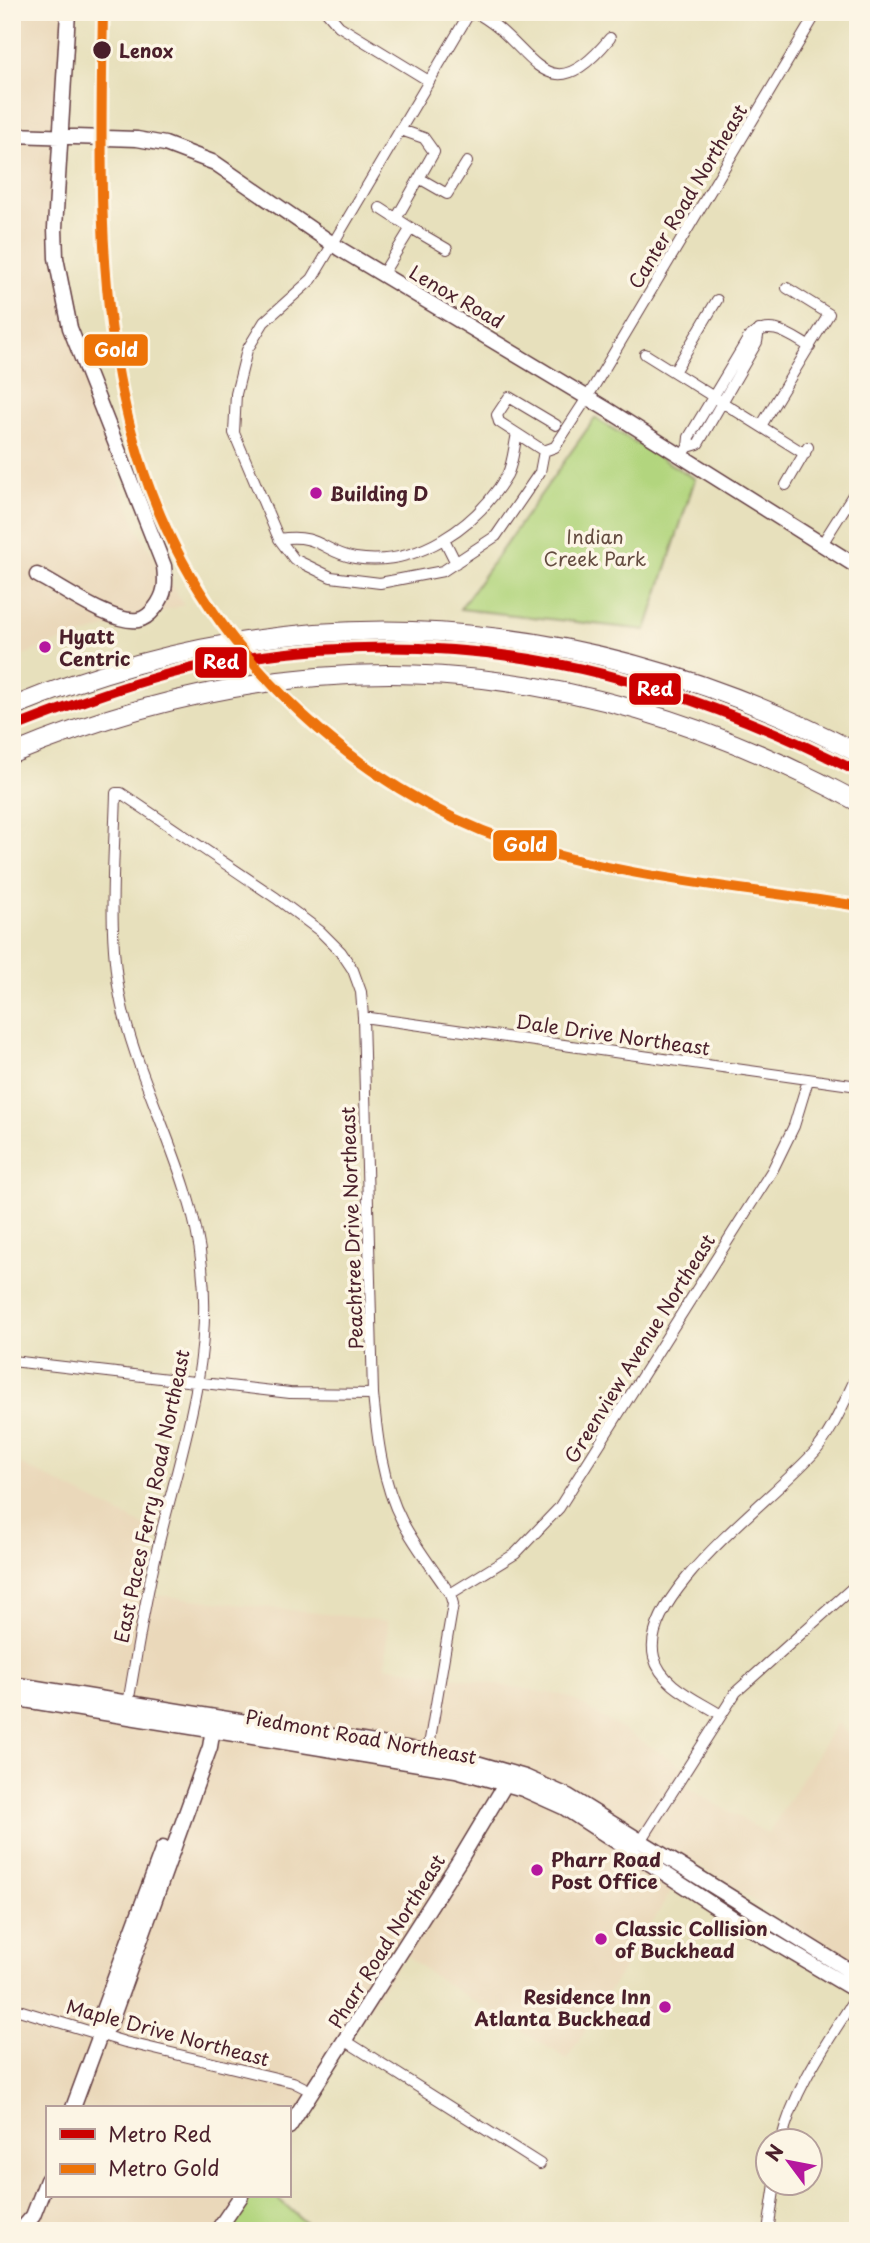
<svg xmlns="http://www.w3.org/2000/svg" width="870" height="2243" font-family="'Playpen Sans',sans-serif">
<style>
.built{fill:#ead8ba}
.green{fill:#b2d57e;stroke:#7e7a54;stroke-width:2}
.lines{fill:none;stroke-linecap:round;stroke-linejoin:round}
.street-casing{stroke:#623c41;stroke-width:12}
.secondary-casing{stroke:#623c41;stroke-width:17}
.highway-casing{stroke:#623c41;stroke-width:20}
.street{stroke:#fff;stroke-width:10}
.secondary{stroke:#fff;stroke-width:14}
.highway{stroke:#fff;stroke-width:18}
.metro-1-casing{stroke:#fcf5e5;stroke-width:16}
.metro-2-casing{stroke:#fcf5e5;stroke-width:16}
.metro-1{stroke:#c00;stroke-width:10}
.metro-2{stroke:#ed7307;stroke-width:10}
.stop-dot{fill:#4a1f2b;stroke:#fcf5e5;stroke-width:2.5}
.poi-dot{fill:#b5179e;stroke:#fcf5e5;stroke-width:2.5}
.labels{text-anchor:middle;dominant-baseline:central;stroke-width:7;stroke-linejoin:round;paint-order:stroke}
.stop-label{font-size:19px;font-weight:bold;fill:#4a1f2b;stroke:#fcf5e5;text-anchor:start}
.street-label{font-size:19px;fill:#4a1f2b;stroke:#fcf5e5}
.poi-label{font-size:19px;font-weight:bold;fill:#4a1f2b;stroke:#fcf5e5;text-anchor:start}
.park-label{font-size:19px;fill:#644c40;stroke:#fcf5e5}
.line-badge{stroke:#fcf5e5;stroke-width:2.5}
.badge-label{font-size:19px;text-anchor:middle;font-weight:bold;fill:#fff}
</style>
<rect width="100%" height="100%" fill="#fcf5e5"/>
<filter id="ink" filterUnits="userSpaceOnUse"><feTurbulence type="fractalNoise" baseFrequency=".0143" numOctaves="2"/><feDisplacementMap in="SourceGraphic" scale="14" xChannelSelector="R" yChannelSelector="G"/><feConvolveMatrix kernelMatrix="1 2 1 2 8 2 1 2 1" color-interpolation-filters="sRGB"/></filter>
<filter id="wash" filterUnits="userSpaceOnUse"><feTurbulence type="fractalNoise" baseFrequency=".00686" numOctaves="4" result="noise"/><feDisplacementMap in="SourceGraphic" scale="28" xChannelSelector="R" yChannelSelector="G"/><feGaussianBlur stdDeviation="1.57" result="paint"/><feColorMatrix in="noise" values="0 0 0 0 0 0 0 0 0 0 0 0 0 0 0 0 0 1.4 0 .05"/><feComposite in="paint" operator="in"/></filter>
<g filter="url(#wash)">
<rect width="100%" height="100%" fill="#e7e0bc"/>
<path class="built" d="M12 12H66L58 283 86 340 95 410 137 529 184 605 40 648 12 660Z
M12 1460 149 1528 138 1593 388 1621 386 1666 567 1696 692 1772 685 1786 768 1834 837 1722 858 1746V1968L691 1860 567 2059 432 1975 405 1954 289 2131V2108H47V2196H248L227 2231H12Z"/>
<path class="green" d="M595 418 695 479 646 630 460 609Z
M248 2196H275L315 2231H227Z"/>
</g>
<g filter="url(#ink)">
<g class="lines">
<g class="street-casing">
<path id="street" d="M327 12 339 26 429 81
M470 12 312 279 264 322 247 350 236 394 234 433 279 539 294 559 331 577 380 583 443 571 496 536 540 472 544 451 555 447 587 398 817 12
M474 12C534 41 543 120 610 38
M419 178 447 194 467 162
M380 208 411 228
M396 219 434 152 424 138 401 130
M382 275 411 228 447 249
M645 354 805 454
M674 372 717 300
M761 426 829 314 787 288
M688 447 698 444 757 342 759 330
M544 451 499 422 497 415 509 397 556 425
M682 456 688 447 689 437 749 337C771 319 789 335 810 347
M786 485 808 447
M279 539C321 533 322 552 355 558 417 568 477 526 507 475 513 464 514 446 517 434
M445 541 456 563
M822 544 858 487
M363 1017 858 1086
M12 1361 290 1393 373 1394
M450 1594 515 1554 559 1508 773 1169 794 1126 808 1080
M127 1709C137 1653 145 1597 159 1542 181 1451 213 1363 202 1267 193 1177 146 1101 124 1015 106 943 114 866 116 793H121L276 898 320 931 341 952 353 970 361 992 363 1017 373 1394C377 1436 382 1483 402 1521 415 1546 434 1570 450 1594L453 1604 427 1757
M721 1715C698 1700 661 1686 654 1657 638 1593 781 1494 818 1448 835 1426 846 1398 858 1373
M641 1841 736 1692 858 1583
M12 2008 125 2042 293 2082 313 2092
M346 2041 540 2164
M781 2142C794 2087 829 2040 858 1994
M768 2231 775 2184"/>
</g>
<g class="secondary-casing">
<path id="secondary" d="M12 135 137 139 165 144 215 163 340 249 608 410 858 567
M37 575C61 587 112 624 138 620 145 619 151 613 155 608 166 594 166 583 164 566L70 328 56 258 55 228 68 12
M12 1684 449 1755 525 1777 568 1796 858 1976
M12 1698 456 1770 523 1789 563 1807 733 1918 858 1992
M100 2035 99 2021 163 1848
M73 2108 100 2035 110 2024 210 1747 214 1723
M289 2127 461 1858 509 1778
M20 2231 33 2216 47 2180
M217 2231 241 2196"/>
</g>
<g class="highway-casing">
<path id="highway" d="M12 707C299 588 585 611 858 753
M12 754C305 632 580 651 858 802"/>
</g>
<use href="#street" class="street"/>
<use href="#secondary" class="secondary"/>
<use href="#highway" class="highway"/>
<g class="metro-1-casing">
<path id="metro-1" d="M12 728C84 700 158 672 234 660 462 623 655 669 858 772"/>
</g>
<g class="metro-2-casing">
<path id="metro-2" d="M103 12C98 279 91 517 302 714 361 769 433 815 510 841 622 879 742 887 858 906"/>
</g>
<use href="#metro-1" class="metro-1"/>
<use href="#metro-2" class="metro-2"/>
</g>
</g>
<circle class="stop-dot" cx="102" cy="50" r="10"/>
<g class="poi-dot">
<circle cx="316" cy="493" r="7"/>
<circle cx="45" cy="647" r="7"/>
<circle cx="537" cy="1870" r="7"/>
<circle cx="601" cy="1939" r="7"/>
<circle cx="665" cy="2007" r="7"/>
</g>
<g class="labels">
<g class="stop-label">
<text x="119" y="50">Lenox</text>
</g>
<g class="street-label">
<text transform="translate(687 196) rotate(-59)">Canter Road Northeast</text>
<text transform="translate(457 296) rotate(30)">Lenox Road</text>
<text transform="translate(613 1034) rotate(8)">Dale Drive Northeast</text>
<text transform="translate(351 1228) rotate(-92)">Peachtree Drive Northeast</text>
<text transform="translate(639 1348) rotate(-58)">Greenview Avenue Northeast</text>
<text transform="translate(151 1496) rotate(-78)">East Paces Ferry Road Northeast</text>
<text transform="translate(361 1736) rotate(10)">Piedmont Road Northeast</text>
<text transform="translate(386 1941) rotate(-58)">Pharr Road Northeast</text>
<text transform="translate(168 2032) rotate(15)">Maple Drive Northeast</text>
</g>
<g class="poi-label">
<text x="330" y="493">Building D</text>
<text x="59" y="636">Hyatt<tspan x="59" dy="22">Centric</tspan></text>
<text x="551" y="1859">Pharr Road<tspan x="551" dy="22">Post Office</tspan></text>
<text x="615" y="1928">Classic Collision<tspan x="615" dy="22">of Buckhead</tspan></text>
<text x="651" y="1996" text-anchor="end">Residence Inn<tspan x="651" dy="22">Atlanta Buckhead</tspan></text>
</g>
<g class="park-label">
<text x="595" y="536">Indian<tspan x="595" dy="22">Creek Park</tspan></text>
</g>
</g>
<g class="line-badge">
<rect x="83" y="333" width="66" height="34" rx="7" fill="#ed7307"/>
<rect x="194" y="646" width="54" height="33" rx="7" fill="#c00"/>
<rect x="628" y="672" width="54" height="34" rx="7" fill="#c00"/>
<rect x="492" y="829" width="66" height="33" rx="7" fill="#ed7307"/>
</g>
<g class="badge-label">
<text x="116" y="357">Gold</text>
<text x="221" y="669">Red</text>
<text x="655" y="696">Red</text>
<text x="525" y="852">Gold</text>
</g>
<rect width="870" height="2243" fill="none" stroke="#fcf5e5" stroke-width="42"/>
<rect x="46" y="2106" width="245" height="91" fill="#fcf5e5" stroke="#b59f9b" stroke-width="2"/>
<rect x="60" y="2129" width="35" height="10" fill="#cc0000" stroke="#b59f9b" stroke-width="2"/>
<text x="108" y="2142" font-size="21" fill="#4a1f2b">Metro Red</text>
<rect x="60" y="2164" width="35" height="10" fill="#ed7307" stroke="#b59f9b" stroke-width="2"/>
<text x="108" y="2176" font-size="21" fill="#4a1f2b">Metro Gold</text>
<g transform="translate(789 2162) rotate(302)"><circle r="33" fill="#fcf5e5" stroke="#b59f9b" stroke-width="2"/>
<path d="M0-5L12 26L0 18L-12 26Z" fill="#b5179e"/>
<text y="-10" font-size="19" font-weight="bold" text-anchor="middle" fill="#4a1f2b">N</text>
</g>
</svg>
